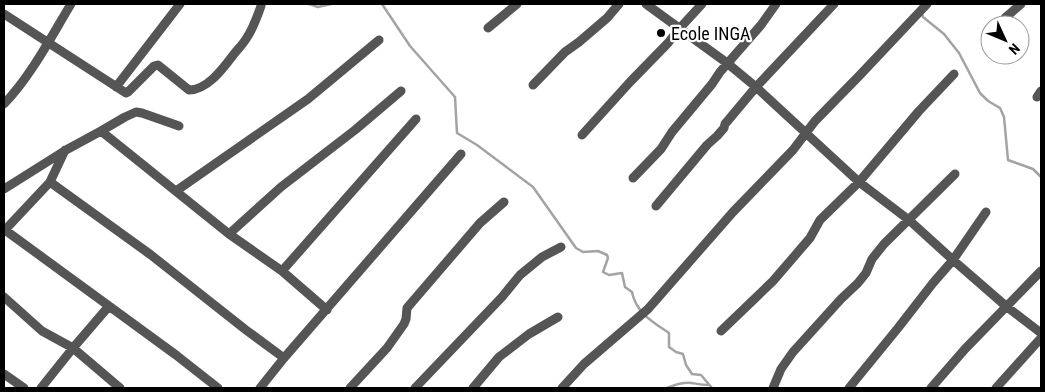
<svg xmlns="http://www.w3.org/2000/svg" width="1045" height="392" font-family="'Roboto Condensed',sans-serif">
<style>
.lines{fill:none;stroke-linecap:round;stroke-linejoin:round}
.stream{stroke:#a3a3a3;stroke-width:2.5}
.street{stroke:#555;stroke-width:9}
.poi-dot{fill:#000;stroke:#fff;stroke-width:2}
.labels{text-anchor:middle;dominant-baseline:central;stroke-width:4.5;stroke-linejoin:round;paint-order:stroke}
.poi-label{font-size:18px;fill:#000;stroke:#fff;text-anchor:start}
</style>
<rect width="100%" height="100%" fill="#fff"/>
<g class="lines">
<path class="stream" d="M309 4 318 7 331 4
M382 4 410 46 455 97 457 133 477 145 533 187 576 248 583 252 598 251 607 255 608 258 603 272 609 275 622 273 625 287 632 292C636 313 653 322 669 333V347L676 352 683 354 686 365 692 374 701 375 712 388
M922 14 923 17 944 34 959 53 980 93 988 101 1000 108 1004 117 1008 160 1033 169 1041 177
M667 388C674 385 684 382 692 383 698 384 703 385 709 385"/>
<path class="street" d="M646 4 727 63 756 87 859 182 909 220 953 260 1007 307 1041 333
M4 14 126 93 128 92 154 66 158 65 189 90C208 90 224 67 234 54 238 49 243 44 246 39 253 29 257 17 261 6
M1005 18 1021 4
M488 28 517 4
M533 85 565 52 579 42 607 18 619 4
M116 87 180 4
M1037 97 1041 91
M4 104C31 76 51 37 71 4
M101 131 229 234 282 271 327 310
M582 135 630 82 668 43 679 29 702 4
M633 178 661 149 672 132 712 84 720 72 761 25 776 4
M50 182 151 255 246 330 284 358
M4 189 66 150 101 131 125 117 136 112 142 113 179 126
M176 191 308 99 379 40
M656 206 707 145 717 136 724 128 725 124 756 87 834 4
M5 230 176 355 218 388
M4 231 50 182 65 150
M229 234 281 187 355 130 401 91
M282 271 416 119
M4 297 42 331 73 348 120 388
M721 331 773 281 810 238 820 220 859 182 919 111 954 74
M4 374 24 388
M41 388 73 348 109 306
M260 388 284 358 461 154
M350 388 387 348 404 324 406 319 407 308 480 223 504 202
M415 388 502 297 520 275 542 257 561 247
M473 388 499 357 529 334 558 317
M562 388 584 364 648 309 733 212 793 150 815 121 859 76 927 4
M773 388 781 369 793 352 841 299 858 283 866 273 872 259 884 244 955 174
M849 388 898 328 933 283 953 260 986 212
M931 388 965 349 1041 271
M996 388 1041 338"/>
</g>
<circle class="poi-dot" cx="661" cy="33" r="5"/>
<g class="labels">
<g class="poi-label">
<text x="671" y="33">Ecole INGA</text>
</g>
</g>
<rect width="1045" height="392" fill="none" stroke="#000000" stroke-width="10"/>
<g transform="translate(1005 40) rotate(134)"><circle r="24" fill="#ffffff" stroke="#999999"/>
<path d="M0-4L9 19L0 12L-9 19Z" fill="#000000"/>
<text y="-8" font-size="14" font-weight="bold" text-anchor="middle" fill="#000000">N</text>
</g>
</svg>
